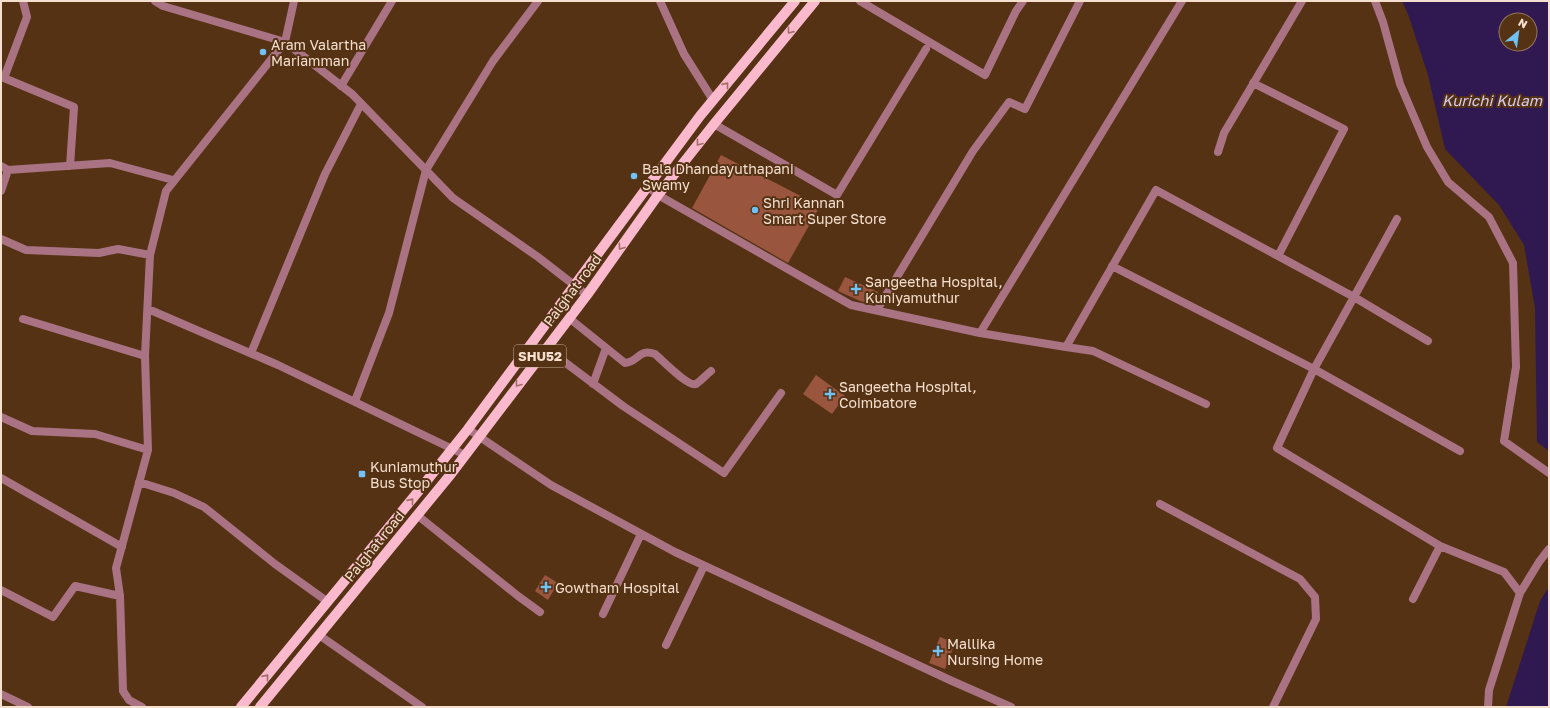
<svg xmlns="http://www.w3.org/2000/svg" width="1550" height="708" font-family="'Golos Text',sans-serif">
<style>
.water{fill:#301951;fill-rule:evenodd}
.building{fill:#9a553e}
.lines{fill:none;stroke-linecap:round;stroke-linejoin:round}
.minor{stroke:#a97384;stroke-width:8}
.tertiary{stroke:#a97384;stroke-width:8}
.primary{stroke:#fbb9cd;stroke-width:10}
.oneway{stroke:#a06f67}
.poi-dot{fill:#71c1f5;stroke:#553214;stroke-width:1.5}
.labels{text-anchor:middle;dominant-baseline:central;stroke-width:4;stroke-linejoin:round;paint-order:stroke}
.shield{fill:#553214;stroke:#c5ab96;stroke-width:1}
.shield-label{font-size:13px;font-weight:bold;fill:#f5dfce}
.poi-label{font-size:14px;fill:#f5dfce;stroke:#553214;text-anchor:start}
.street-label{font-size:14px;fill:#f5dfce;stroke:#553214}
.water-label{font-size:15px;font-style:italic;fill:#d7ccf1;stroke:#553214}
</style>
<rect width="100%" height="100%" fill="#553214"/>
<path class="water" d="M1402 1H1549V451L1537 442 1535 308 1524 245 1499 205 1445 149 1428 75 1408 14ZM1506 20H1530V44H1506Z
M1549 587V707H1506L1540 601Z"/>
<path class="building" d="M721 155 820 206 788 263 692 208Z
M845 277 878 292 872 304 860 301 838 291Z
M816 375 845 396 832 414 803 394Z
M545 575 558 583 548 600 535 591Z
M940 637 955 643 945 669 929 663Z"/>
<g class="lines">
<path class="minor" d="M23 1 27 17 4 78 74 107 70 166
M660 1 684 54 713 100
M860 1 985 75 1016 11 1023 1
M1375 1 1383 22 1400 84 1427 147 1448 182 1489 217 1513 263 1516 367 1504 441 1549 473
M1253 83 1344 129 1278 256
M341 86 392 1
M714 124 837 195 926 49
M1218 152 1224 133 1302 1
M1 166 8 170 110 163 173 180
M647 186 658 195 851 305 980 333 1182 1
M1 191 8 170
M1397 219 1354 297 1428 341
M1 239 26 250 99 253 118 249 150 255
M1112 266 1314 369 1460 451
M148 309 278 365 465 455
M877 310 973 151 1009 102 1025 109 1080 1
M569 318 625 363C639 362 638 348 655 354 662 360 688 387 696 384 701 381 706 375 711 371
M23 319 145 356
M980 333 1066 347 1156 190 1354 297 1314 369 1277 448 1440 546 1504 572 1520 593 1539 562 1549 549
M1066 347 1093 351 1206 404
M546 348 623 406 724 473 781 393
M251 353 325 174 361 104
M593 384 606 348
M355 401 389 313 426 170 493 61 538 1
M1 417 32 431 95 434 148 450
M468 429 551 485 675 552 952 681 1011 707
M1 478 122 547
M139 482 174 493 204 507 275 564 328 602
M1160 504 1300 579 1315 597 1316 619 1273 707
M417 515 518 596 540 612
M1 590 53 617 75 586 120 596
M1413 599 1440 546
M603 614 641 534
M319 635 422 707
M666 645 704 566
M1 694 28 707
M142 707 129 700 123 691 120 596 116 568 148 450 145 356 150 255 166 191 285 42 294 1
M1488 707 1489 690 1520 593"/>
<path class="tertiary" d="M155 1 163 6 285 42 352 94 453 198 538 257 587 295"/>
<path class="primary" d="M241 707 417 493 468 429 700 116 795 1
M260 707 451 474 587 295 658 195 714 124 815 1"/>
</g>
<defs><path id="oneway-chevron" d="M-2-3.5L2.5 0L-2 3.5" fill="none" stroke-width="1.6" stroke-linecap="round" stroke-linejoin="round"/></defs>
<g class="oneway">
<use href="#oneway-chevron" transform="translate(790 31) rotate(129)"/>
<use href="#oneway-chevron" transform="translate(726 85) rotate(-51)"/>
<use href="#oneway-chevron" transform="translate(699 143) rotate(128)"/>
<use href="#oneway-chevron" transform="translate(621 247) rotate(126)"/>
<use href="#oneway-chevron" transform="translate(518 384) rotate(127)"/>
<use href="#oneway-chevron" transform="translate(411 501) rotate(-51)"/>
<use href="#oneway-chevron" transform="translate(266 677) rotate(-51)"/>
</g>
<g class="poi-dot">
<circle cx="263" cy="52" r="4"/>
<circle cx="634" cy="176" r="4"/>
<circle cx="755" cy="210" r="4"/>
<path d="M854 283h4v4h4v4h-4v4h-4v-4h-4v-4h4z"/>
<path d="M828 388h4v4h4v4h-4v4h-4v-4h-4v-4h4z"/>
<rect x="358" y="470" width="8" height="8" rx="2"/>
<path d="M544 581h4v4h4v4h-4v4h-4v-4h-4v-4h4z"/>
<path d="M936 645h4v4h4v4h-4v4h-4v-4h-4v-4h4z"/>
</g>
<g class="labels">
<rect class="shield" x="514" y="345" width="52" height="22" rx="3"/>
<g class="shield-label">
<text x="540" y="356">SHU52</text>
</g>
<g class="poi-label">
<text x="271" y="44">Aram Valartha<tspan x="271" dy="16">Mariamman</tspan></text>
<text x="642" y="168">Bala Dhandayuthapani<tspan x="642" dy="16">Swamy</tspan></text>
<text x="763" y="202">Shri Kannan<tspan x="763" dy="16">Smart Super Store</tspan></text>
<text x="865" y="281">Sangeetha Hospital,<tspan x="865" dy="16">Kuniyamuthur</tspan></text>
<text x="839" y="386">Sangeetha Hospital,<tspan x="839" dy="16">Coimbatore</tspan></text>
<text x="370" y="466">Kuniamuthur<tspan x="370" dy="16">Bus Stop</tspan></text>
<text x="555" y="587">Gowtham Hospital</text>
<text x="947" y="643">Mallika<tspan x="947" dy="16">Nursing Home</tspan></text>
</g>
<g class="street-label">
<text transform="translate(572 290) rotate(-53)">Palghat road</text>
<text transform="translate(374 546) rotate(-51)">Palghat road</text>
</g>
<g class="water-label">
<text x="1492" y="100">Kurichi Kulam</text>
</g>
</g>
<rect width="1550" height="708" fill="none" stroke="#f5dfce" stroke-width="4"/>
<g transform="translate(1518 32) rotate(29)"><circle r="19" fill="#553214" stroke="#95775e"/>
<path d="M0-3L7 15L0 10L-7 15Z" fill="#71c1f5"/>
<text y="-6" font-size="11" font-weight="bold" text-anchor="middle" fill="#f5dfce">N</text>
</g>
</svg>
